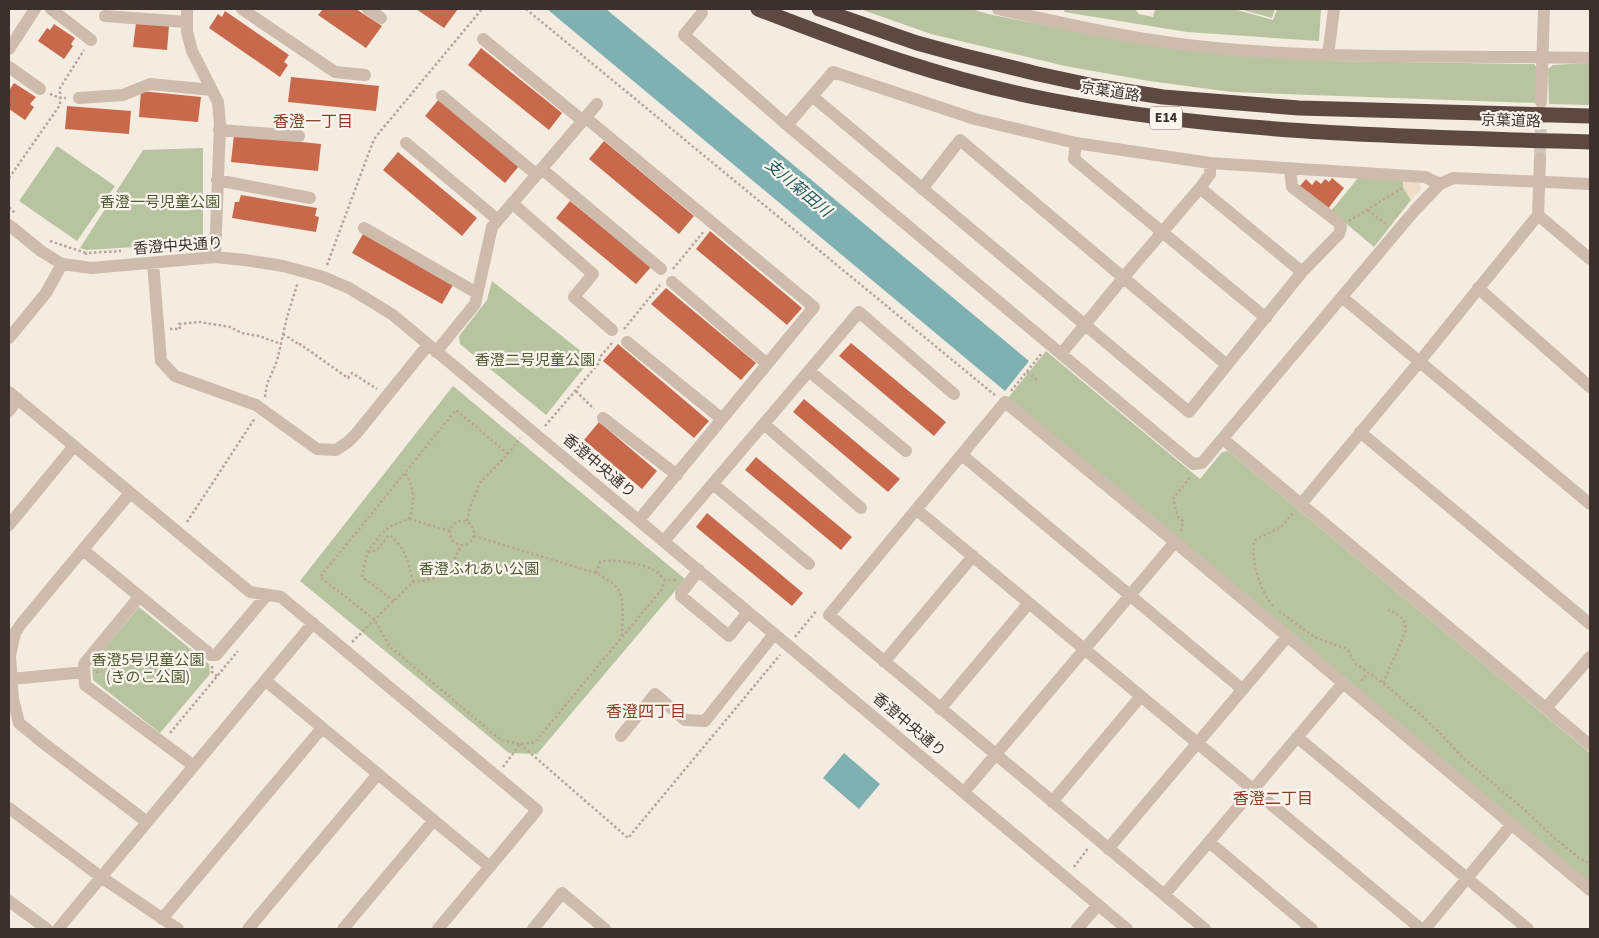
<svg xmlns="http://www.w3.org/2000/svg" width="1599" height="938" font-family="'Source Sans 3','Noto Sans JP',sans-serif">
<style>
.green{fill:#b8c4a0}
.plaza{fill:#ecdcc8}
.water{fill:#7fb0b2}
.building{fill:#c8694b}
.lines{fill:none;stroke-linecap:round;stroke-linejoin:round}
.minor-tunnel{stroke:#cfc6bd;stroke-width:12;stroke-dasharray:12 6;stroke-linecap:butt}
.path{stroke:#b9a596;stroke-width:2.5;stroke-dasharray:2.5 2.5;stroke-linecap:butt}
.minor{stroke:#cdbbac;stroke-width:12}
.highway{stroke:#5c4a42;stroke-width:15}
.labels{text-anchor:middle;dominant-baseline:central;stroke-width:4.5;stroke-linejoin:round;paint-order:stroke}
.shield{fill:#fbf5ee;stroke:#756b66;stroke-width:1}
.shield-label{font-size:14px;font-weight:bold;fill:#3b302b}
.street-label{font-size:15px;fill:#3b302b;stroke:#fbf5ee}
.park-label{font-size:15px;fill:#4a5a2e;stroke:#fbf5ee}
.neighbourhood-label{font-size:16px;fill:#8c3b22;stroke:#fbf5ee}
.water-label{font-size:16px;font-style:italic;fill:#1f5a5e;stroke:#fbf5ee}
</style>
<rect width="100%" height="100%" fill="#f4ebe1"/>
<path class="green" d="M860 9H971L988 14 1108 38 1332 61 1534 64 1537 68 1536 103 1232 92 1149 81 1065 66 931 34Z
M1065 9H1135L1139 14 1153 17 1155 9H1234L1273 20 1277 9H1321L1319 41 1187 32 1064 12Z
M1239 9H1275L1272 18Z
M1590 63V105L1549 104 1548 69 1553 65Z
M57 146 115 186 77 241 19 201Z
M203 148V243L86 250 80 248 143 150Z
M1358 178 1403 179V187L1411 200 1374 247 1331 211Z
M492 281 591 359 546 415 460 344 459 336 487 300Z
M1046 351 1200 479 1222 452 1228 451 1590 753V884L1008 398Z
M453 386 685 579 537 754 509 753 300 581Z
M139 607 209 664 210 674 160 733 93 680 92 663Z"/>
<path class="plaza" d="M1403 179 1418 180 1422 189 1411 200 1403 187Z"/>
<path class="water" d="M547 9H606L1029 361 1005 391Z
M844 753 880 784 859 809 823 778Z"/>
<path class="building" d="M323 9H356L382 26 366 48 318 15Z
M416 9H458L444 28Z
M225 11 289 55 284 62 288 65 280 77 209 28 218 14 222 17Z
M136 23 169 26 167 50 133 47Z
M54 24 75 38 71 44 73 46 64 59 38 41 47 28 50 30Z
M481 48 562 113 549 130 468 65Z
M291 77 379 86 376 111 288 102Z
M14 83 36 97 30 104 34 107 25 120 9 109V88L10 89Z
M141 91 201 97 198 122 139 117Z
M439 99 519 166 505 183 425 116Z
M67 106 131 111 129 134 65 129Z
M234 135 321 144 318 171 231 162Z
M604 141 694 216 679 234 589 159Z
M398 152 477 218 462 236 383 170Z
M1332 178 1344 188 1327 210 1299 187 1306 179 1312 185 1316 180 1321 184 1325 179 1329 182Z
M241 195 317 208 315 216 319 217 316 232 232 218 235 202H239Z
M570 201 651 267 636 284 556 218Z
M710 231 802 308 787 325 696 249Z
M363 234 453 285 442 304 352 253Z
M666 288 756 363 741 380 651 304Z
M851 343 946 422 934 436 839 356Z
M618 344 709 421 694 438 603 361Z
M804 399 900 479 888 492 793 412Z
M599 422 657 471 642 489 584 440Z
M756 457 852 537 841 550 745 470Z
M707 513 803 593 792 606 696 527Z"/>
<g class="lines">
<path class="minor-tunnel" d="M1540 159 1541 107"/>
<path class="path" d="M526 9 996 396
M50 94 60 98H66
M9 178 60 105V88L84 50
M9 207 16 214
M1368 210 1388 226
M1349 221 1402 188
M50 241 86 253
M86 255V253L121 251
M327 265 374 139 482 9
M673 269 704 231
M170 329H180L179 324 200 322 230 327 242 333 259 336 281 344
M624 329 660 285
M283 334 300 345V344L348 378 352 373 377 389
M1027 372 1038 381
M576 391 594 409
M1011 391 1042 353
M265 397 267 384 277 361 287 317 298 282
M545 426 599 363 600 357 612 343
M508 454 456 410 320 577 374 619 389 646 501 740 520 744 535 742 662 589 665 580H676
M409 519 450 531
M450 533a12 12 0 1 1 24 0a12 12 0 1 1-24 0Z
M467 521 470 507 480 483 508 454 520 438
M187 522 255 418
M1181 531 1183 521 1178 517 1173 499 1191 476
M474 536 596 573C603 577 613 582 618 589 625 600 622 624 622 636
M368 552 377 550 389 535C405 546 409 564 413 582
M596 573 600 562C612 558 645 564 655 571 659 573 662 577 664 579
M394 601 362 577 367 553 381 534 391 526 409 519C415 503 415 488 405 473
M1273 606C1261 593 1249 557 1255 540L1281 527 1293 513
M1279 611 1314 637 1347 649 1356 664 1383 683 1422 716 1442 735 1462 757 1525 810 1552 836 1578 857 1590 864
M795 637 817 610
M352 642 413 582 423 581 435 578 454 560 461 545
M212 666V672L217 676
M96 672 102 671
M1361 681 1367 673
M1383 683 1405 633C1408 620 1400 615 1388 610
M170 733 238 651
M520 744 628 838 780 655
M503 767 520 744
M1074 867 1089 847"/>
<path class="minor" d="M51 9 91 40
M187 9V32L192 51 218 102 220 125 215 257
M242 9 335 72 365 75
M368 9 381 18
M998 9C1070 25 1141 41 1215 48 1339 60 1465 55 1590 58
M702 13 684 35 787 125 1193 464 1202 463 1415 210 1440 184 1453 178 1590 184
M105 16 187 22
M483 39 583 121
M9 49 35 9
M1328 55 1334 9
M9 67 40 89
M442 96 537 175
M812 96 1189 412 1302 272 1339 234 1341 227 1338 222 1292 187 1290 169
M79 98 123 95 150 84 212 90
M1541 102 1544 9
M586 118 814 307 639 520
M787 125 833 72 975 119 1076 143 1210 163 1425 177 1440 184
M219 130 299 136
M406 143 498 220
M1076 143 1074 159 1266 318
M542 169 661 269
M217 180 310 198
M1200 188 1302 272
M922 189 960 140 1227 365
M512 203 593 274 574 297 612 330
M1538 215 1590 259
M9 225 41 251 62 264 92 268 215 257 245 260 283 266 323 277 349 288 393 315 1127 929
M364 228 477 293
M153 263 161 361 175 376 256 405 317 449 336 450 348 442 356 434 428 345
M672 282 767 364
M1478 288 1590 387
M1342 297 1590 504
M9 338 46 293 62 264
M627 342 722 419
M436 352 475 304 492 227 597 104
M1061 354 1123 278 1200 188 1210 174V163
M809 371 906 451
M9 392 250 592 281 597 537 810 438 929
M9 411 18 399
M603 418 677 475
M764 424 861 508
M1360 432 1590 624
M1223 439 1590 745
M962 455 1242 689
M713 484 809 564
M130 493 21 624 15 633 10 656 13 699 19 723 42 742 147 822
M1301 504 1420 361 1538 215 1540 159
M917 510 1421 929
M9 525 74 446
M664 541 859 312 954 394
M83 550 211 655H216L267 595
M699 570 681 593V596L729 636 748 612
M139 597 84 664 85 685 194 766
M884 662 973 556
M11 679 84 672
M266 681 490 867
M1546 708 1590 657
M940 709 1029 603
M621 736 655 694 685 720 705 721 774 634
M1297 737 1528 929
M964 792 1175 542
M1052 802 1141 696
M9 808 101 877 178 929
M1209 842 1312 929
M1108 849 1287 637
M1164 895 1343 683
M9 901 47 929
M162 919 322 728
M58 929 313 623
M248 929 378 774
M343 929 434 820
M533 929 562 893 605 929
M1077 929 1098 905
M1205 929 829 615 1005 402 1175 542 1590 890
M1425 929 1511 825"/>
<path class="highway" d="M758 9C853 46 949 81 1050 100 1228 134 1410 137 1590 142
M819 9 917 43 961 55 1038 74 1094 86 1163 97 1299 108 1590 116"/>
</g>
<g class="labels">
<rect class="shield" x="1150" y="106.5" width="32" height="23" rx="4"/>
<g class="shield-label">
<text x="1166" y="118">E14</text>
</g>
<g class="street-label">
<text transform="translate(1110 92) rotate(9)">京葉道路</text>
<text transform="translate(1511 121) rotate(2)">京葉道路</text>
<text transform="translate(178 246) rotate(-4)">香澄中央通り</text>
<text transform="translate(599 466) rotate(40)">香澄中央通り</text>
<text transform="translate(909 725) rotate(40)">香澄中央通り</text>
</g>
<g class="park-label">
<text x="160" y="202">香澄一号児童公園</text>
<text x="535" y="360">香澄二号児童公園</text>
<text x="479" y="569">香澄ふれあい公園</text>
<text x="148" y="660">香澄5号児童公園<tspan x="148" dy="17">(きのこ公園)</tspan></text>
</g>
<g class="neighbourhood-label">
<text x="313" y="122">香澄一丁目</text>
<text x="646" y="712">香澄四丁目</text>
<text x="1273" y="799">香澄二丁目</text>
</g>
<g class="water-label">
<text transform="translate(798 188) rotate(40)">支川菊田川</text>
</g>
</g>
<rect width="1599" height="938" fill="none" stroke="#3b302b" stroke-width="20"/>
</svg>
